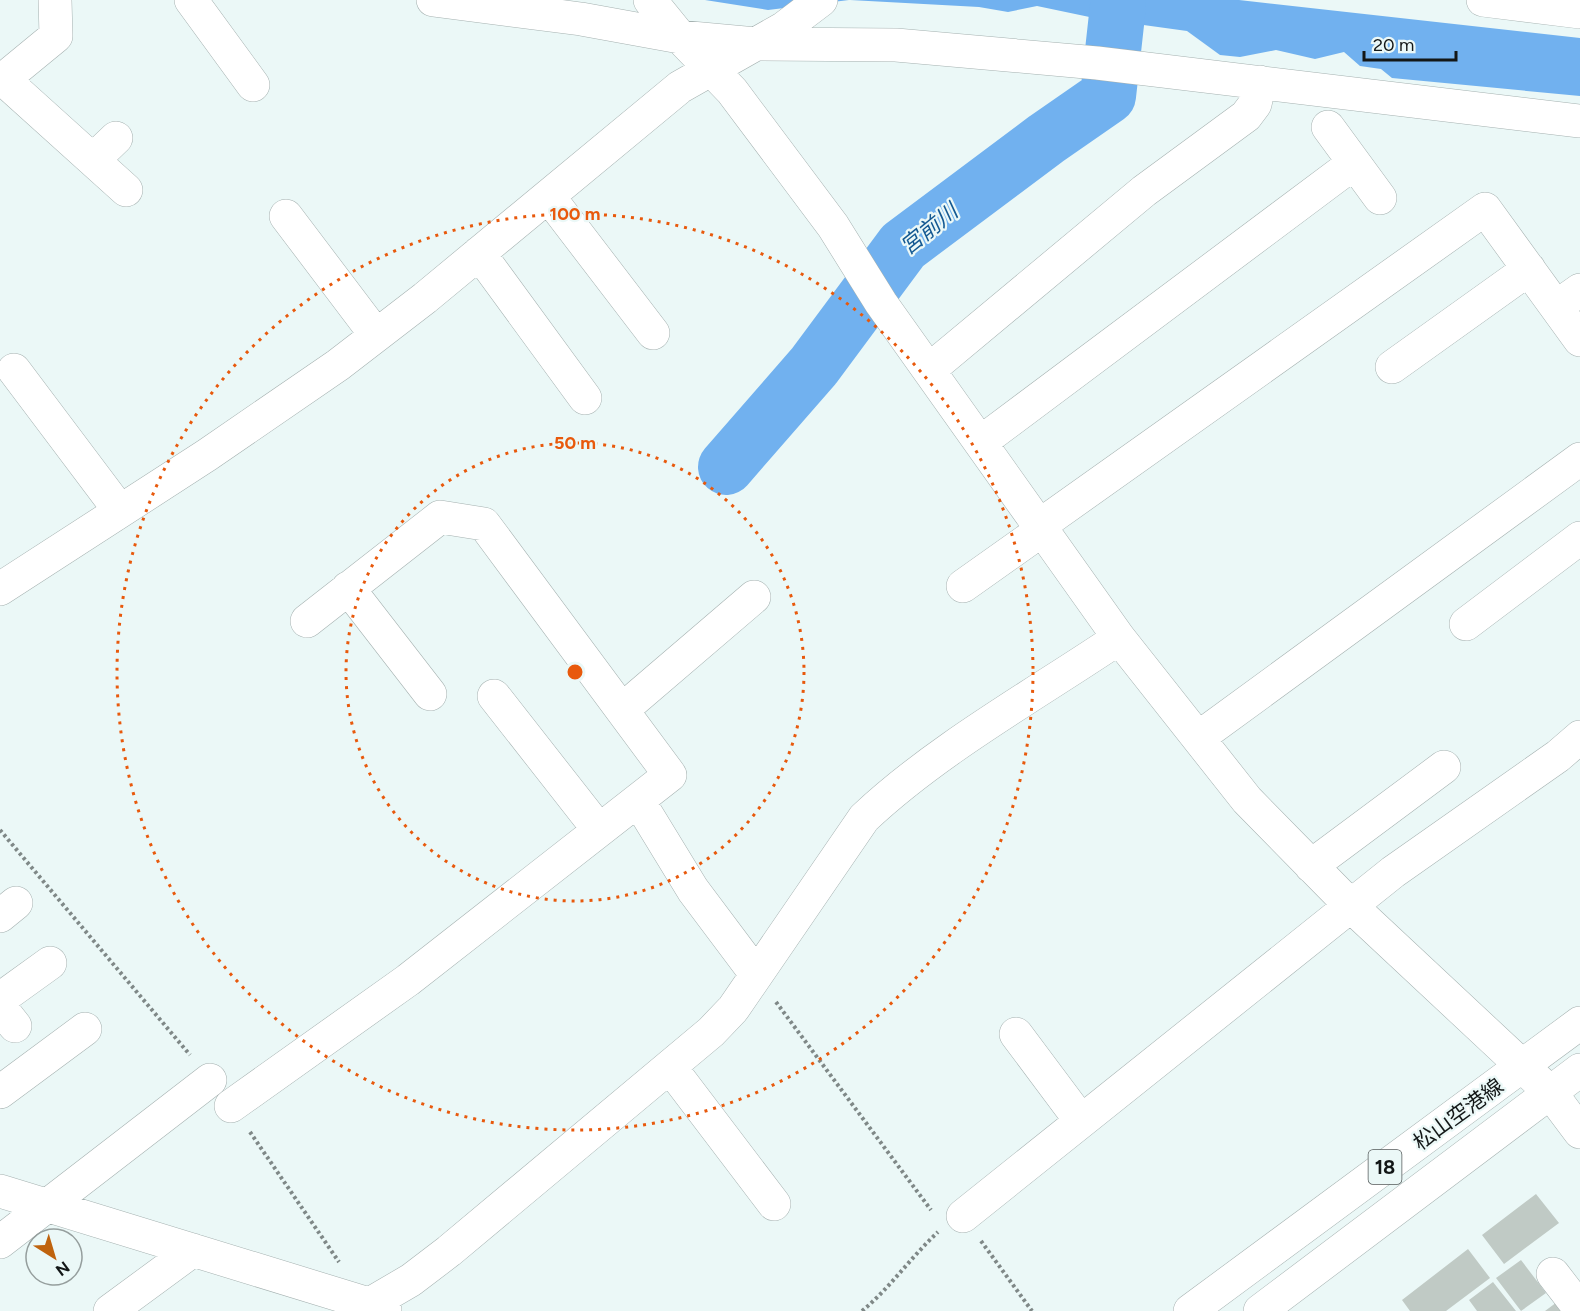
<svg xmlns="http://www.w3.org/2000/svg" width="1580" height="1311" font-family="Figtree,'Noto Sans JP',sans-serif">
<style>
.water{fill:#71b1ef}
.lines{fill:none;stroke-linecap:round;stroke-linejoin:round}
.river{stroke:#71b1ef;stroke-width:56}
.building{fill:#c0cac5}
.minor-casing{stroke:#a5b1b0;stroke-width:34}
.major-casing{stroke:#a5b1b0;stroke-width:34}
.path{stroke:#7f8887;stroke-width:4;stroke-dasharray:3 3;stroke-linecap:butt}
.minor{stroke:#fff;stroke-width:33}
.major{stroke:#fff;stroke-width:33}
.ring{fill:none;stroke:#e8590c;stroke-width:3;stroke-dasharray:3 6}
.labels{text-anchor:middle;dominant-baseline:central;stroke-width:4.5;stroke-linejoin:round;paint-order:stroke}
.shield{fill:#ebf8f7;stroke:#545a5a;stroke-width:1.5}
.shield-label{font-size:20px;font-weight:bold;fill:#131717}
.street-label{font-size:21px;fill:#131717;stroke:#ebf8f7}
.water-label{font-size:22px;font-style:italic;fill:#145992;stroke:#ebf8f7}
.centre{fill:#e8590c;stroke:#ebf8f7;stroke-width:3}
.ring-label{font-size:18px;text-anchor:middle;font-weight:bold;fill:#e8590c;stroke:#ebf8f7;stroke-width:4.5;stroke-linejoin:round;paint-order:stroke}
</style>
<rect width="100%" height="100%" fill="#ebf8f7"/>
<path class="water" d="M705 0H849L768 10Z
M850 0H1239L1580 38V96L1392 78 1381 69 1360 66 1344 52 1315 59 1276 50 1240 57 1220 55 1187 31 1129 23 1128 50 1103 43 1099 19 1037 6 1008 12 979 7Z"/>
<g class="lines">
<path class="river" d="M726 467 814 366 903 246 1046 139 1108 96 1118 6"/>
</g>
<path class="building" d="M1536 1194 1559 1223 1504 1264 1482 1235Z
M1468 1249 1490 1278 1446 1311H1410L1402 1300Z
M1521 1260 1546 1293 1521 1311 1496 1278Z
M1493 1282 1516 1311H1477L1469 1300Z
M1557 1302 1564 1311H1545Z"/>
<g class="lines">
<g class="minor-casing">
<path id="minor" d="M191 0 253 85
M433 0 581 19 680 37 756 44 896 45 1097 63 1580 121
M650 0 680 37 732 91 833 226 881 303 1119 638 1247 800 1352 907 1550 1092 1580 1132
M1483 0 1580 12
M3 79 126 190
M0 82 56 36 55 0
M1328 127 1380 198
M93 160 116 138
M549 197 653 333
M286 216 376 335
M479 253 585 398
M1556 307 1580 290
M1392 367 1529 269
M14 370 120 511
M929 370 1144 191 1246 116 1255 104 1260 82
M981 442 1354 163
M1039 526 1485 209 1580 340
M963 586 1042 530
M348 588 430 694
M0 589 207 455 338 365 425 298 680 87 784 28 821 0
M1466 624 1580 538
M494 696 599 830
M622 710 754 597
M1198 738 1580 459
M638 800 693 890 756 974
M1311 866 1444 767
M0 916 16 903
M0 999 50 963
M0 1007 15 1026
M1016 1034 1081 1121
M670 1067 774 1204
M0 1092 85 1029
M231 1106 408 980 670 775 484 524 440 517 307 621
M0 1191 385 1309
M963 1216 1393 872 1558 756 1580 737
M0 1242 210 1080
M1553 1274 1580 1309
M110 1311 193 1250
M358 1311 411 1280 449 1251 711 1032 733 1009 864 818C936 750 1036 694 1119 638"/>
</g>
<g class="major-casing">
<path id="major" d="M1190 1311 1580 1023
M1260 1311 1580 1070"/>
</g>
<path class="path" d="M0 830 190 1055
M776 1002 931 1210
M250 1132 339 1262
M981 1241 1032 1311
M862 1311C890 1288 911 1257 938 1232"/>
<use href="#minor" class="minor"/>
<use href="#major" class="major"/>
</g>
<g class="ring">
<circle cx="575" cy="672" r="229"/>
<circle cx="575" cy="672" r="458"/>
</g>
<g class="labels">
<rect class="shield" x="1368.5" y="1150" width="33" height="34" rx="4.5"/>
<g class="shield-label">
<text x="1385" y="1167">18</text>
</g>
<g class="street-label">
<text transform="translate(1458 1114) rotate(-36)">松山空港線</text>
</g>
<g class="water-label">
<text transform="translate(929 229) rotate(-39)">宮前川</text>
</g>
</g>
<circle cx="575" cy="672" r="9" class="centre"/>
<g class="ring-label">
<text x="575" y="220">100 m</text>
<text x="575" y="449">50 m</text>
</g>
<g transform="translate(54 1257) rotate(143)"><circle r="28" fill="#ebf8f7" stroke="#959e9d" stroke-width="1.5"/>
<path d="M0-4.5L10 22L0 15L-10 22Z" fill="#bf630e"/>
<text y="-9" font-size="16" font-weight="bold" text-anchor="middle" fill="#131717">N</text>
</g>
<path d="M1364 51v9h92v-9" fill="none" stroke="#131717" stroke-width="3"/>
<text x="1373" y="51" font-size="18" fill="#131717" stroke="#ebf8f7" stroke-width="4.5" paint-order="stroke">20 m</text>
</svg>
